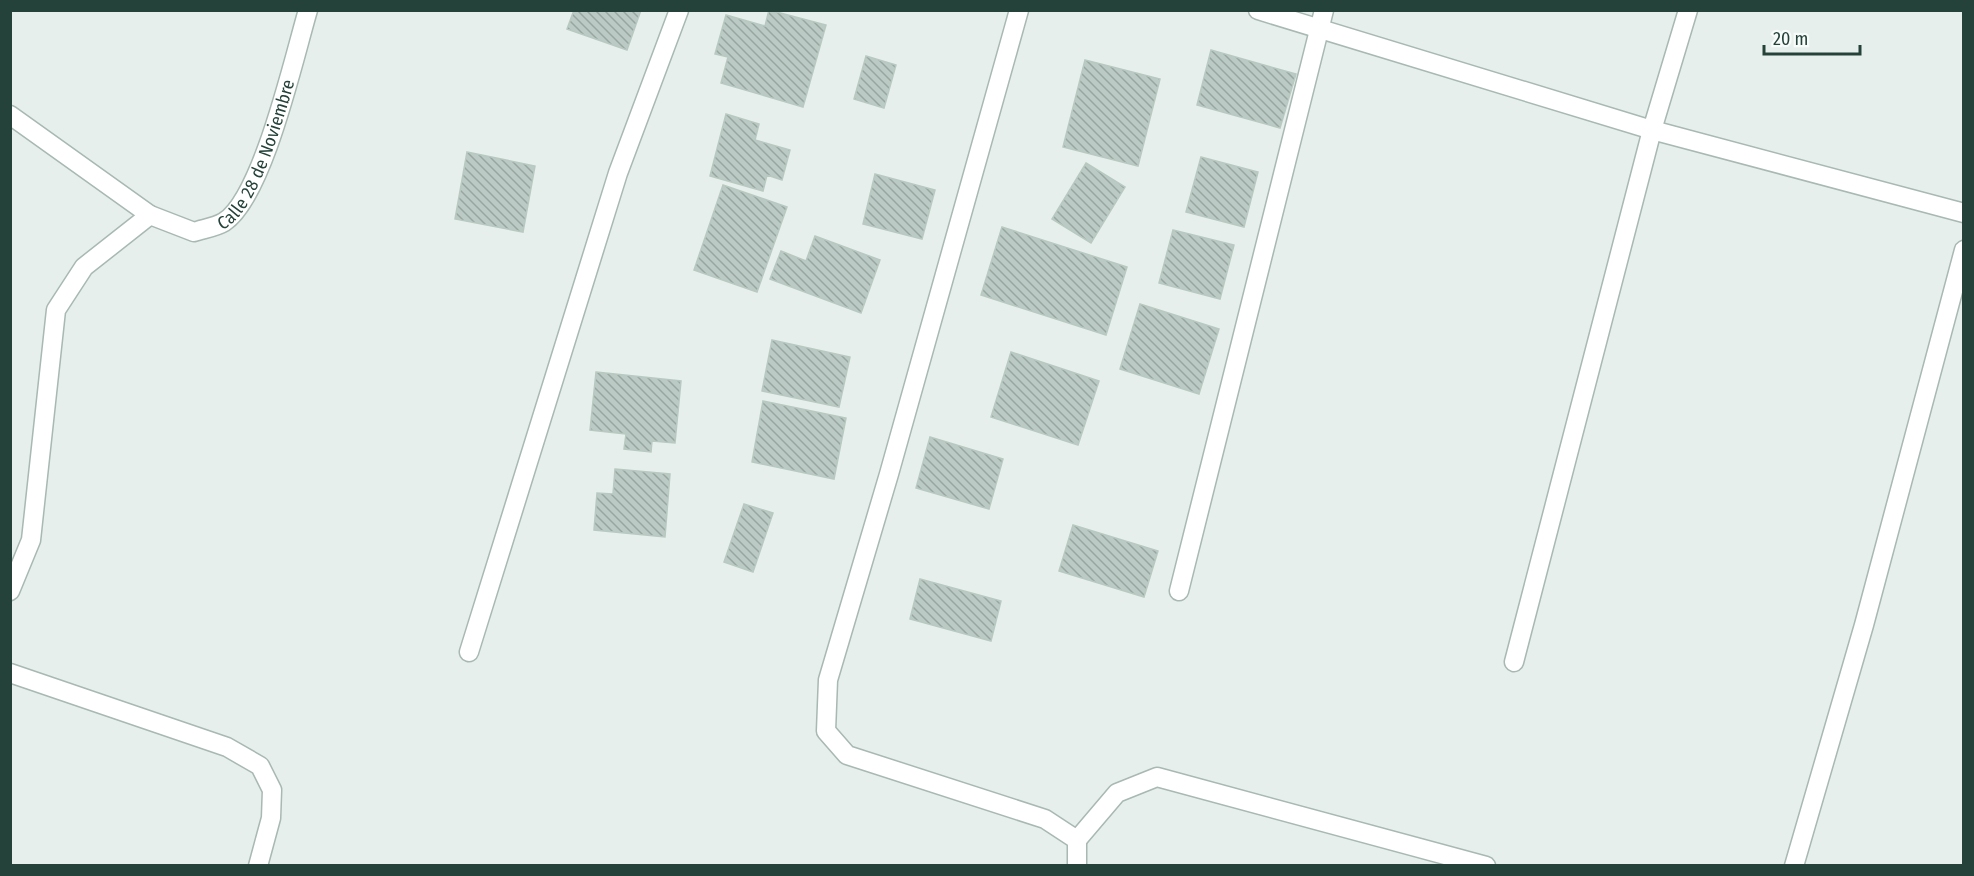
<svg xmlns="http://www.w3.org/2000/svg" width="1974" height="876" font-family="'Fira Sans Condensed',sans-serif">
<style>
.building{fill:url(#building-back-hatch);stroke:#b8c9c2;stroke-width:1.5}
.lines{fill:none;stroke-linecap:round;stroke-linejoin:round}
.street-casing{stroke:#a8b8b2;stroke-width:21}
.street{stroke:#fff;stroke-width:18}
.labels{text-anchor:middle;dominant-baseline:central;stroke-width:6;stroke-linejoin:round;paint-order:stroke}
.street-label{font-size:18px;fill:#24423a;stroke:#f7fbf9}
</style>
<defs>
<pattern id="building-back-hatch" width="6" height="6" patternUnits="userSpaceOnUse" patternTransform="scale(1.5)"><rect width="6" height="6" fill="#bbcac4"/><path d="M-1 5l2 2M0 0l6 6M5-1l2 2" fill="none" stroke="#98a6a0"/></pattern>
</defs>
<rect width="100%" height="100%" fill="#e6efeb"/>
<path class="building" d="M574 10H641L627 50 567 29Z
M769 10 826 25 803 107 721 83 728 57 715 54 726 15 765 26Z
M1211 50 1296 74 1280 128 1197 105Z
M866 56 896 65 884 108 854 99Z
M1085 60 1160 79 1138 166 1063 147Z
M726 114 759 124 755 140 790 150 782 180 767 175 763 191 710 176Z
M467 152 535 166 523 232 455 219Z
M1201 157 1258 172 1244 227 1186 212Z
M1086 163 1125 187 1091 243 1052 219Z
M875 174 935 190 922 239 863 224Z
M723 185 787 207 757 292 694 270Z
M1002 227 1127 267 1106 335 981 295Z
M1173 230 1234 245 1220 299 1159 283Z
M815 236 880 260 861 313 770 279 781 251 806 261Z
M1140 304 1219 329 1199 394 1120 369Z
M772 340 850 357 839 407 762 391Z
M1011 352 1099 381 1078 445 991 417Z
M596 372 681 381 675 443 652 441 651 452 624 449 626 434 590 430Z
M763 401 846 418 834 479 752 462Z
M930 437 1003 459 989 509 916 488Z
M615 469 670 474 665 537 594 530 597 493 613 494Z
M744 504 773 513 753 572 724 562Z
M1073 525 1158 551 1144 597 1059 571Z
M920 579 1001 601 991 641 910 619Z"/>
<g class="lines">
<g class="street-casing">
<g id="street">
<path d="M1019 10 889 474 828 680 826 731 847 755 1045 819 1077 840V866"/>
<path d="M1258 10 1652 130 1964 213"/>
<path id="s1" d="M10 115 150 215 194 232C203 229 216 227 224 222 263 197 294 57 308 10"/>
<path d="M10 591 31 540 56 310 84 267 150 215"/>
<path d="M1179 591 1324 10"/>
<path d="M469 652 618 173 679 10"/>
<path d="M1514 662 1652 130 1688 10"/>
<path d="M10 673 227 747 260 766 272 790 271 818 258 866"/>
<path d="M1077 840 1117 793 1157 777 1486 866"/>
<path d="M1794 866 1864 625 1964 250"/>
</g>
</g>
<use href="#street" class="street"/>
</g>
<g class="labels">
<g class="street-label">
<text stroke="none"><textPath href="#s1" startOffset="327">Calle 28 de Noviembre</textPath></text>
</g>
</g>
<rect width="1974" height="876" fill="none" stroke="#24423a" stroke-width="24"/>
<path d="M1764 45v9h96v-9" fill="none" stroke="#24423a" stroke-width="3"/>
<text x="1773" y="45" font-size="18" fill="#24423a" stroke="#f7fbf9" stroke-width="4.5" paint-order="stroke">20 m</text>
</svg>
